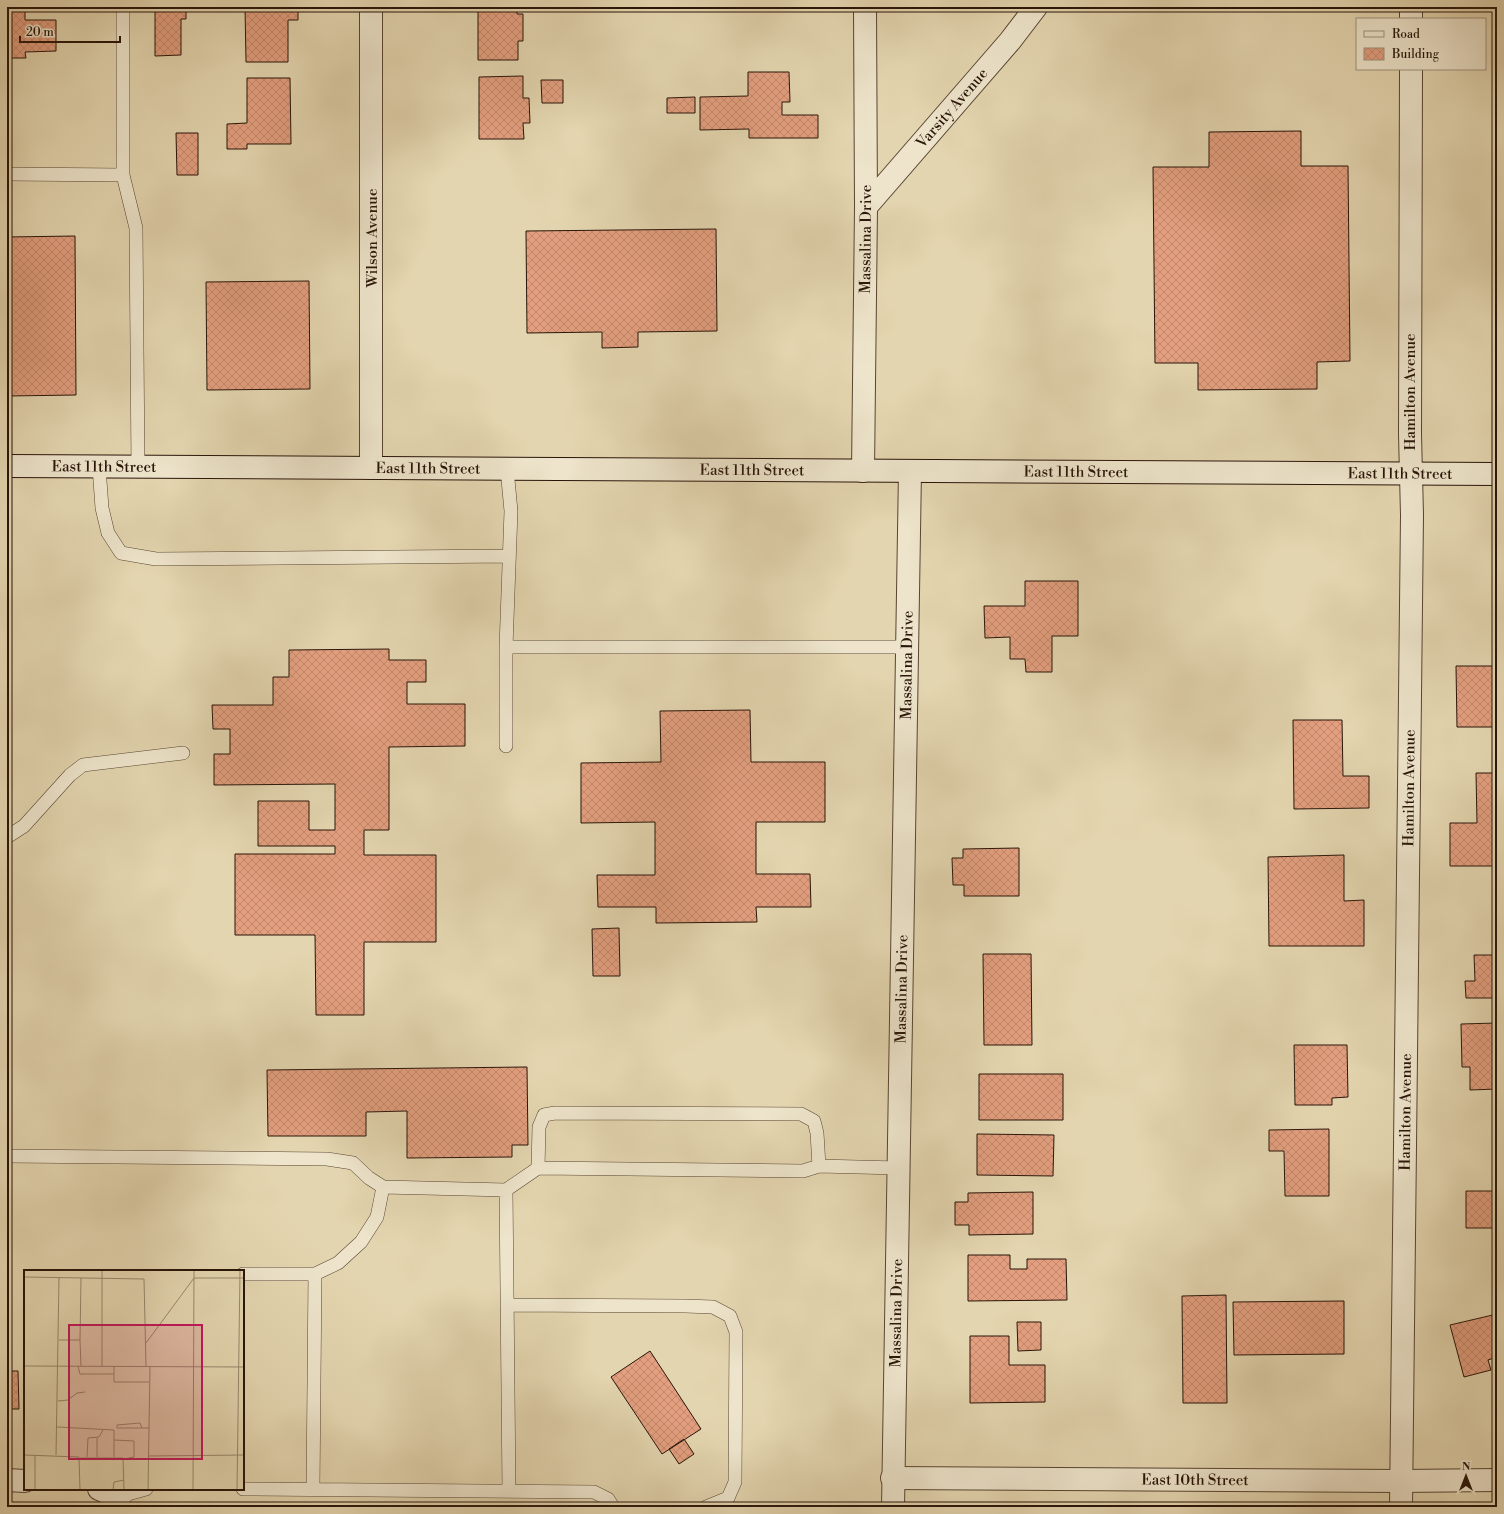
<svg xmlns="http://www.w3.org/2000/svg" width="1504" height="1514" font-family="'Libre Bodoni',serif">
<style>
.building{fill:url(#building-cross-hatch);stroke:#291509}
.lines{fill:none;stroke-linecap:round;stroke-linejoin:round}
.service-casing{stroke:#584532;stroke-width:14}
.minor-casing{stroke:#584532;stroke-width:24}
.secondary-casing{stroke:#291509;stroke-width:24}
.service{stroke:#ede4cb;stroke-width:13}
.minor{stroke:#ede4cb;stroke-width:22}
.secondary{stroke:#ede4cb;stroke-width:22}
.labels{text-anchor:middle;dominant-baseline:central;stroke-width:3;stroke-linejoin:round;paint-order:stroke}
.street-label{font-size:15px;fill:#291509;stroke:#ede4cb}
.inset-road{fill:none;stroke:#99886d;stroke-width:1}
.view{fill:#c2185b;fill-opacity:0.15;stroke:#c2185b;stroke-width:2}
.inset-edge{fill:none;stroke:#291509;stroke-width:2}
</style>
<defs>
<pattern id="building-cross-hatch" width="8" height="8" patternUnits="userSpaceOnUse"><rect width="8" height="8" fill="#e39f7f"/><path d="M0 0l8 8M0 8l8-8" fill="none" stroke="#c3886c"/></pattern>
</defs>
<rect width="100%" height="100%" fill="#e3d5af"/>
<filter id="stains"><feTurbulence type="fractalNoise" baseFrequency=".005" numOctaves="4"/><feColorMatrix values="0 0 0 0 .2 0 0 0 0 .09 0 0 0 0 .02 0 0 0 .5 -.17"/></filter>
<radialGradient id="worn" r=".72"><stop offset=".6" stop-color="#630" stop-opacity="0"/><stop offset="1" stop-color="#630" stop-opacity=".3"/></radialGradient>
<path class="building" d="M7 7H25V20H56V51L25 52 26 58H7Z
M155 7H186V19H181V55L155 56Z
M245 7H298V20H288V62H246Z
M478 7H517V14H523V41H518V60H478Z
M748 72H789L790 102H782V115H818V138H749V129L700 130V97L748 96Z
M523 76V98H529L530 123H523L524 139H479V77Z
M247 78H290L291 144H247V149H227V124L247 123Z
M541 80H563V103H542Z
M695 97V113H667V98Z
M1495 106H1497V158H1496Z
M1301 131V166H1348L1350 361 1317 362V389L1198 390V363H1155L1153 167H1209V132Z
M176 133H198V175H177Z
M716 229 717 331 638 332V347L602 348V332L527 333 526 231Z
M75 236 76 395 7 396V237Z
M309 281 310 389 207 390 206 282Z
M1025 581H1078V636H1052V672H1026L1025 659H1010V637L985 638 984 606H1025Z
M389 649V660H426V682H407V704H465V746L389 747V830H364V855H436V942H364V1015H316L315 935H235V854H335V846H258V801H309V830H335V784L214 785V754H230V729H213L212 705H273V677H289V650Z
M1456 666H1497V727H1457Z
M750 710 751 762H825V822H756V874H810L811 907H756L757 922 656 923V907H598L597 875H655V822L581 823V763L661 762 660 711Z
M1293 720H1342L1343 776H1369V808L1294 809Z
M1476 773H1497V866H1450V823H1477Z
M1019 848V896H964V885H953L952 858H963V849Z
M1344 855V901L1364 900V946H1269L1268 857Z
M619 928 620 976H593L592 929Z
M983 954H1031L1032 1045H984Z
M1474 955H1497V998H1466L1465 981H1475Z
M1497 1023V1089L1470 1090V1067H1462L1461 1024Z
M1294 1045H1347L1348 1097 1332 1098V1105H1295Z
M527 1067 528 1145H512V1157L407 1158V1111L366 1112V1136H268L267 1070Z
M979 1074H1063V1120H979Z
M1329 1129V1196H1285L1284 1151H1269V1130Z
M977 1134 1054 1135 1053 1176 977 1175Z
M1466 1191H1497V1228H1466Z
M1033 1192V1234L969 1235V1225H955V1202H968V1193Z
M968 1255H1010V1269H1027V1259H1066L1067 1300 968 1301Z
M1226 1295 1227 1403H1183L1182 1296Z
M1344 1301V1354L1234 1355 1233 1302Z
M1497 1314V1357L1488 1360 1491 1370 1464 1377 1450 1325Z
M1017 1322H1041V1350L1018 1351Z
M970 1336H1009V1365H1045V1402L970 1403Z
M650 1351 701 1429 662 1454 611 1377Z
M7 1371H18L19 1409H7Z
M684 1439 694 1454 679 1464 669 1449Z"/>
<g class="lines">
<g class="service-casing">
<path id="service" d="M123 7V175
M7 174 123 175 136 228 138 467
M99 467 102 508 108 533 121 553 156 559 509 556
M507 469 511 511 506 647H906
M506 647V746
M7 837 24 826 70 775 83 765 183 753
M7 1156 327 1159 353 1163 369 1178 383 1187 506 1190 509 1491
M819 1166 817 1133 814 1121 801 1114 555 1113 544 1115 539 1127 538 1168 803 1171 819 1166 898 1168
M506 1190 538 1168
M243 1274H315L338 1263 361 1242 377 1217 383 1187
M507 1305 685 1306 713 1307 730 1316 736 1332 735 1482 728 1498 706 1507
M243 1489 594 1492 608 1499 613 1507
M313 1489 315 1274
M119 1503 128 1494 146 1489"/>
</g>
<g class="minor-casing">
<g id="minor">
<path d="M371 7V468"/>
<path d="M1411 19V7"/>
<path id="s1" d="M866 207 1010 41 1036 7"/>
<path id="s2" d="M863 471 866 207 865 7"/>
<path id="s3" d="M892 1478 1401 1481 1497 1480"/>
<path d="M7 1480 25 1481"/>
<path d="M99 1489C107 1492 117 1498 119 1507"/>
<path id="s4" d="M893 1507 910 471"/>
<path id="s5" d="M1401 1507 1412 515 1410 434 1411 69"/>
</g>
</g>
<g class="secondary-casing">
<g id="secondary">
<path id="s6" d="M7 466 1497 474"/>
</g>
</g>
<use href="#service" class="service"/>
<use href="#minor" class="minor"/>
<use href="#secondary" class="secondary"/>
</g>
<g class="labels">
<g class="street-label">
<text stroke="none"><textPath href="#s1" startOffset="131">Varsity Avenue</textPath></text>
<text transform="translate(372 238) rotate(-90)">Wilson Avenue</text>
<text stroke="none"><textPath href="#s2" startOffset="232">Massalina Drive</textPath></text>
<text transform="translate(1410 392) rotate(-90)">Hamilton Avenue</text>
<text stroke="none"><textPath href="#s6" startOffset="97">East 11th Street</textPath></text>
<text stroke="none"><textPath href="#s6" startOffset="421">East 11th Street</textPath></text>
<text stroke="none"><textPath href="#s6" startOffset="745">East 11th Street</textPath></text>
<text stroke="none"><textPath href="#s6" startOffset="1069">East 11th Street</textPath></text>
<text stroke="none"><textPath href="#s6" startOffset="1393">East 11th Street</textPath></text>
<text stroke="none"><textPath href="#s4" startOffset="842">Massalina Drive</textPath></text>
<text stroke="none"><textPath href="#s5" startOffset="719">Hamilton Avenue</textPath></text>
<text stroke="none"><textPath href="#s4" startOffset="518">Massalina Drive</textPath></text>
<text stroke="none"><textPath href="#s5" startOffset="395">Hamilton Avenue</textPath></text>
<text stroke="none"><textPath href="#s4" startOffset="194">Massalina Drive</textPath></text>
<text stroke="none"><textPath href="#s3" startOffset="303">East 10th Street</textPath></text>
</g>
</g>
<g transform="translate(24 1270)">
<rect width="220" height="220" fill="#e3d5af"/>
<path class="inset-road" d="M0 7 120 9 122 97M35 70H56L57 96M56 70 57 8M122 73 170 8H220M0 96 220 97M54 96 56 104H90M78 96V0M90 96V112H125M34 131 44 130 53 123 61 122M33 157 90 160V187M118 158 116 153 93 155V158H125M90 170 110 171V187L100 189M0 185 55 187 56 220M11 185V220M32 185 35 7M124 186 220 185M63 187 64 168 75 167 79 160M73 187V168M56 188H99L100 220M89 220 90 212 100 210M124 220 126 97M169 220 170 0M213 220 216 0"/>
<path class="view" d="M45 55H178V189H45Z"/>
<rect width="220" height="220" class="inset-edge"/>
</g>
<rect width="1504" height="1514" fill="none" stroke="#e3d5af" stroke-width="24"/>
<rect x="8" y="8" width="1488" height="1498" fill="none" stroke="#291509" stroke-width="2"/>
<rect x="12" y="12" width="1480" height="1490" fill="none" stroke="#291509"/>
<rect x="1356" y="18" width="130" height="52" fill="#ede4cb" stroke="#9f917d"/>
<rect x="1364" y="31" width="20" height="6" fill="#ede4cb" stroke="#9f917d"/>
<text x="1392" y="38" font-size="12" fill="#291509">Road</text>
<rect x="1364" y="48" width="20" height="12" fill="url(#building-cross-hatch)" stroke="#9f917d"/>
<text x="1392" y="58" font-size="12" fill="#291509">Building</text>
<g transform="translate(1466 1476)" stroke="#ede4cb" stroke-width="3" paint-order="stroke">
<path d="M0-3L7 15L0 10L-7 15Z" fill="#291509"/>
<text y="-6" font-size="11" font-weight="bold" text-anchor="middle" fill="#291509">N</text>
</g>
<path d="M20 36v6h100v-6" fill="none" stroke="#291509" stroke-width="2"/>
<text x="26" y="36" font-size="12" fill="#291509" stroke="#ede4cb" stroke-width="3" paint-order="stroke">20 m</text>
<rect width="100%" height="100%" filter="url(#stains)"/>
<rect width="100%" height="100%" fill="url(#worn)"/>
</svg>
